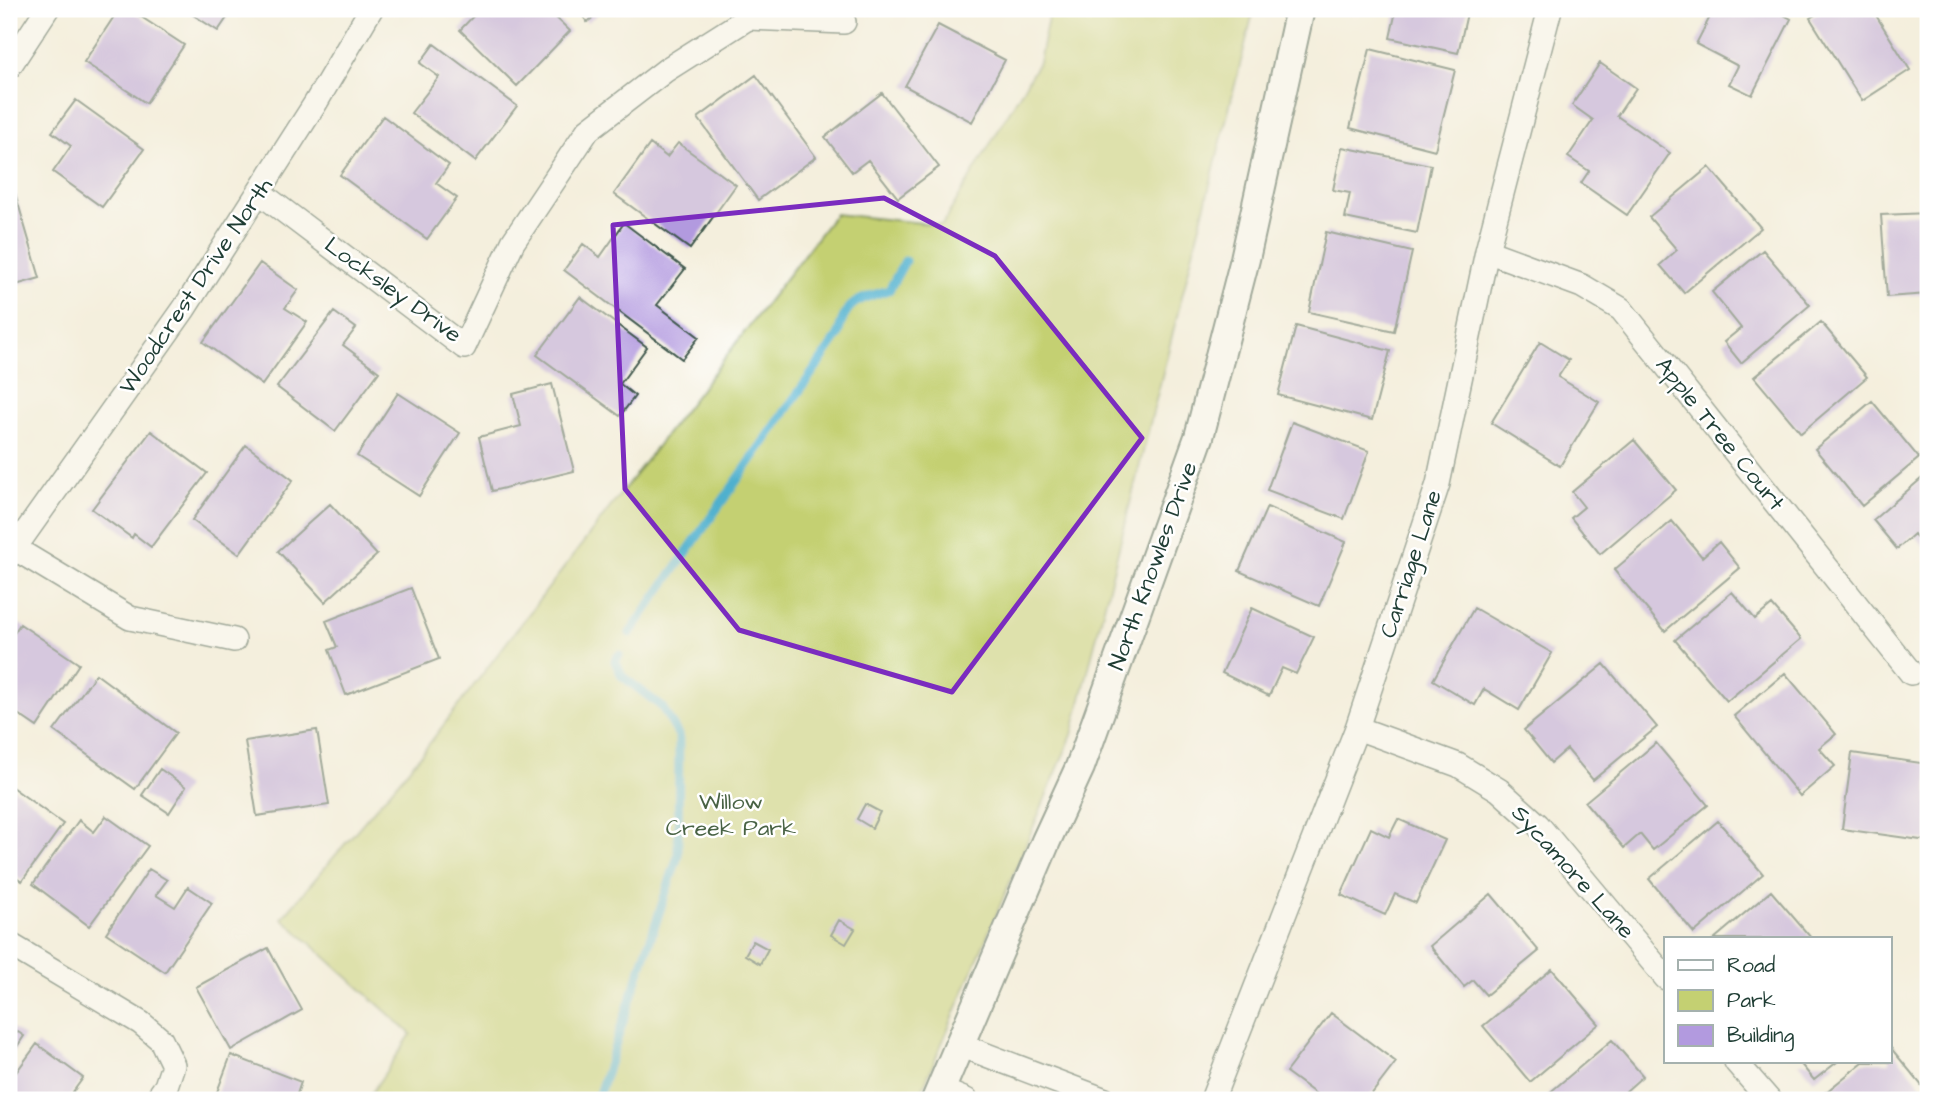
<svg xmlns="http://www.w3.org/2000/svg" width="1937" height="1109" font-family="'Architects Daughter',sans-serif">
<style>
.green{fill:#c4d072;stroke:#728653;stroke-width:2}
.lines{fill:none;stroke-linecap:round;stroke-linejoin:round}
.stream{stroke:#4fb0ce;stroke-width:9}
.building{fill:#b29adf}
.minor-casing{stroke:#3f584d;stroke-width:26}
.tertiary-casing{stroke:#3f584d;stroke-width:32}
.minor{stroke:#fff;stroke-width:23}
.tertiary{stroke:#fff;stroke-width:28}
.marked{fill:none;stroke:#7b2cbf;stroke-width:5;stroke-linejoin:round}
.labels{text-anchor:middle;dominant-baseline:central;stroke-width:5;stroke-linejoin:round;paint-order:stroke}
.street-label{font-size:23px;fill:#1f3d34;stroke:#fff}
.park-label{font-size:23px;fill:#486244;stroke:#fff}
</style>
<rect width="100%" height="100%" fill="#fff"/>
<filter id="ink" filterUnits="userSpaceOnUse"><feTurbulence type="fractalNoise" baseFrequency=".0143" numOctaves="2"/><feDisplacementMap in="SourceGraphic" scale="14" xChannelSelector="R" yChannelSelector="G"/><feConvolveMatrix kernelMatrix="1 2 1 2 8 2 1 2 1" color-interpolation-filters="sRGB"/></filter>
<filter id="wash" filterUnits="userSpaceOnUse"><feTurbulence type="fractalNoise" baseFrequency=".00686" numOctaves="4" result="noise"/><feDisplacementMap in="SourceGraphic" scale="28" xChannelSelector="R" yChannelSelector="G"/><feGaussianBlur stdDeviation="1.57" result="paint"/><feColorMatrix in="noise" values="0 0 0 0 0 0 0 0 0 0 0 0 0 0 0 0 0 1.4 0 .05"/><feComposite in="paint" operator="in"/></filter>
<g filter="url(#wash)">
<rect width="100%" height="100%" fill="#f4efdd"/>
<path class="green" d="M1050 9H1254L1072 735 918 1100H367L411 1034 282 918 419 757 835 214 942 225 1039 62Z"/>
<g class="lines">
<path class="stream" d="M630 633 838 336C844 301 858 300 889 290L905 261
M597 1100 678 856 679 736 662 707 622 676 615 661 619 655"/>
</g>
<g id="blocks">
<path class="building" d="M119 9H129L184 45 146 103 84 62Z
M184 9H233L218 31Z
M480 9H547L570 31 517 86 460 30Z
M578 9H605L587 22Z
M1390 9H1468L1458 53 1390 38 1396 11Z
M1714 9H1773L1791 19 1752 95 1729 84 1738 66 1696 44Z
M1825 9H1872L1910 70 1862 101 1810 18Z
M938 25 1005 60 972 122 905 86Z
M434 44 517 106 475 161 411 113 439 77 420 63Z
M1370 49 1455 70 1435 150 1350 128Z
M1600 63 1636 88 1617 116 1670 153 1627 215 1581 183 1589 171 1568 157 1593 120 1572 105Z
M756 75 816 157 758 200 698 118Z
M882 93 939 167 898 198 868 160 852 172 825 137Z
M76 100 144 149 102 207 53 172 71 146 52 132Z
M383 116 449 165 436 183 457 198 427 239 340 175Z
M678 143 736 185 690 249 614 194 650 144 667 157Z
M1342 147 1431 165 1417 233 1345 218 1350 193 1333 190Z
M1709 167 1761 228 1684 293 1660 265 1677 250 1649 217Z
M13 186 40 278 9 287V188Z
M1928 213V294L1887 297 1881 215Z
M624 223 685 269 657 305 699 337 682 359 564 270 583 244 600 257Z
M1326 232 1412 252 1394 331 1309 312Z
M1763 250 1810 305 1741 363 1724 342 1741 328 1712 292Z
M260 263 298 290 285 308 307 322 262 385 203 342Z
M580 297 647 347 620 384 635 396 620 416 537 355Z
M334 312 356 328 343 345 379 372 335 431 277 387Z
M1821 322 1867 377 1801 433 1754 377Z
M1296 326 1390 351 1372 420 1278 395Z
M1540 342 1569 360 1558 377 1599 402 1560 466 1491 423Z
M552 384 574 471 492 491 479 437 521 426 513 394Z
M398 393 460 433 419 496 357 456Z
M1872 401 1919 458 1862 506 1815 449Z
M1292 422 1369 451 1344 519 1267 490Z
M151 431 207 473 151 547 134 534 132 538 92 509Z
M1634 440 1676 490 1600 554 1571 518 1584 507 1572 492Z
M246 445 293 480 239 554 192 520Z
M1928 473V551L1914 534 1897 549 1873 520Z
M330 504 377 555 325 602 278 551Z
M1267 507 1346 542 1319 606 1239 571Z
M1672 521 1702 557 1719 542 1740 568 1665 631 1614 570Z
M411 588 439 659 346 695 329 650 337 647 326 621Z
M1732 592 1755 619 1772 605 1801 639 1727 701 1675 640Z
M1252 608 1314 637 1296 674 1282 668 1269 696 1222 673Z
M1474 608 1552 653 1519 710 1484 689 1475 705 1433 680Z
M20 624 79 664 37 727 9 708V641Z
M1604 664 1657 727 1593 780 1567 749 1551 763 1524 730Z
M1785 673 1836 734 1819 748 1835 766 1800 796 1734 716Z
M96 674 176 733 135 789 54 731Z
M317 730 329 805 257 816 245 741Z
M1656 743 1708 805 1653 850 1640 834 1624 848 1585 802Z
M1852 753 1928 764V841L1842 829Z
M160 769 186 787 169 813 142 795Z
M9 785 63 824 22 881 9 872Z
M865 804 880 812 872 828 857 819Z
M106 816 148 846 89 926 33 884 79 820 94 832Z
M1398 819 1445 840 1416 903 1395 894 1385 915 1341 895 1371 828 1389 837Z
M1718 821 1763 874 1694 933 1649 879Z
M149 869 167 880 156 895 175 907 188 887 212 903 165 972 106 933Z
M1771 891 1812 939H1714Z
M1491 894 1539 951 1486 995 1473 980 1464 987 1430 946Z
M839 920 855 929 846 944 831 935Z
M753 941 768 949 760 964 745 955Z
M268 948 302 1010 231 1050 196 987Z
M1552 969 1599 1024 1530 1082 1483 1026Z
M1331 1013 1396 1062 1367 1100H1318L1320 1097 1286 1072Z
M9 1026 24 1036 9 1059Z
M1612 1040 1643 1076 1626 1091 1634 1100H1553L1548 1094Z
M37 1044 83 1078 67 1100H9V1082Z
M1890 1047 1928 1093V1096L1923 1100H1831L1825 1093 1863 1062H1890Z
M231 1055 301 1082 295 1100H214Z
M1799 1062H1837L1814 1080Z"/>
</g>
</g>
<g filter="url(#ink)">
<use href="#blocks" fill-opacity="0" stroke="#3f584d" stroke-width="2"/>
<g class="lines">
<g class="minor-casing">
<path id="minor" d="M9 67 47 9
M259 192 464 347 513 242 588 130 666 70 748 18 844 22
M1487 251 1582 286 1621 309 1911 673
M9 545 130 618 234 640
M9 556 184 309 315 104 371 9
M1357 728 1458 765 1499 790 1538 825 1666 978
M9 944 141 1023 161 1040 173 1065 166 1086 156 1100
M960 1045 1105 1100
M1736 1062 1769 1100
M941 1090 966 1100
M1212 1100 1357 728 1438 484 1487 251 1550 9"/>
</g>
<g class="tertiary-casing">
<path id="tertiary" d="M936 1100 1046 841 1080 767 1199 437 1245 259 1300 9"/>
</g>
<use href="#minor" class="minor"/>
<use href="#tertiary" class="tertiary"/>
</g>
</g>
<path d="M0 0H1937V1109H0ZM884 198 995 256 1142 438 952 692 739 630 625 489 613 225Z" fill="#f4efdd" fill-opacity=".55" fill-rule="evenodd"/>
<path class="marked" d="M884 198 995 256 1142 438 952 692 739 630 625 489 613 225Z"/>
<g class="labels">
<g class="street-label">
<text transform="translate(196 286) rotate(-56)">Woodcrest Drive North</text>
<text transform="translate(393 290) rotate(36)">Locksley Drive</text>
<text transform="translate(1720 434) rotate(51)">Apple Tree Court</text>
<text transform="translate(1411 564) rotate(-72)">Carriage Lane</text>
<text transform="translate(1153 566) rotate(-70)">North Knowles Drive</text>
<text transform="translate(1573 872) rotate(48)">Sycamore Lane</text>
</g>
<g class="park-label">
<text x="731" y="802">Willow<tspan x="731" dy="26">Creek Park</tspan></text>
</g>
</g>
<rect width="1937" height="1109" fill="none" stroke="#fff" stroke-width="35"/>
<rect x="1664" y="937" width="228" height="126" fill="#ffffff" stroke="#a5b1ae" stroke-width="2"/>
<rect x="1678" y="960" width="35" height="10" fill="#ffffff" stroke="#a5b1ae" stroke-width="2"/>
<text x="1727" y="972" font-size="21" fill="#1f3d34">Road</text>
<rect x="1678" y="990" width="35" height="21" fill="#c4d072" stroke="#a5b1ae" stroke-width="2"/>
<text x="1727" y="1007" font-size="21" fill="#1f3d34">Park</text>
<rect x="1678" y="1025" width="35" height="21" fill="#b29adf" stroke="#a5b1ae" stroke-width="2"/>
<text x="1727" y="1042" font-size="21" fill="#1f3d34">Building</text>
</svg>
